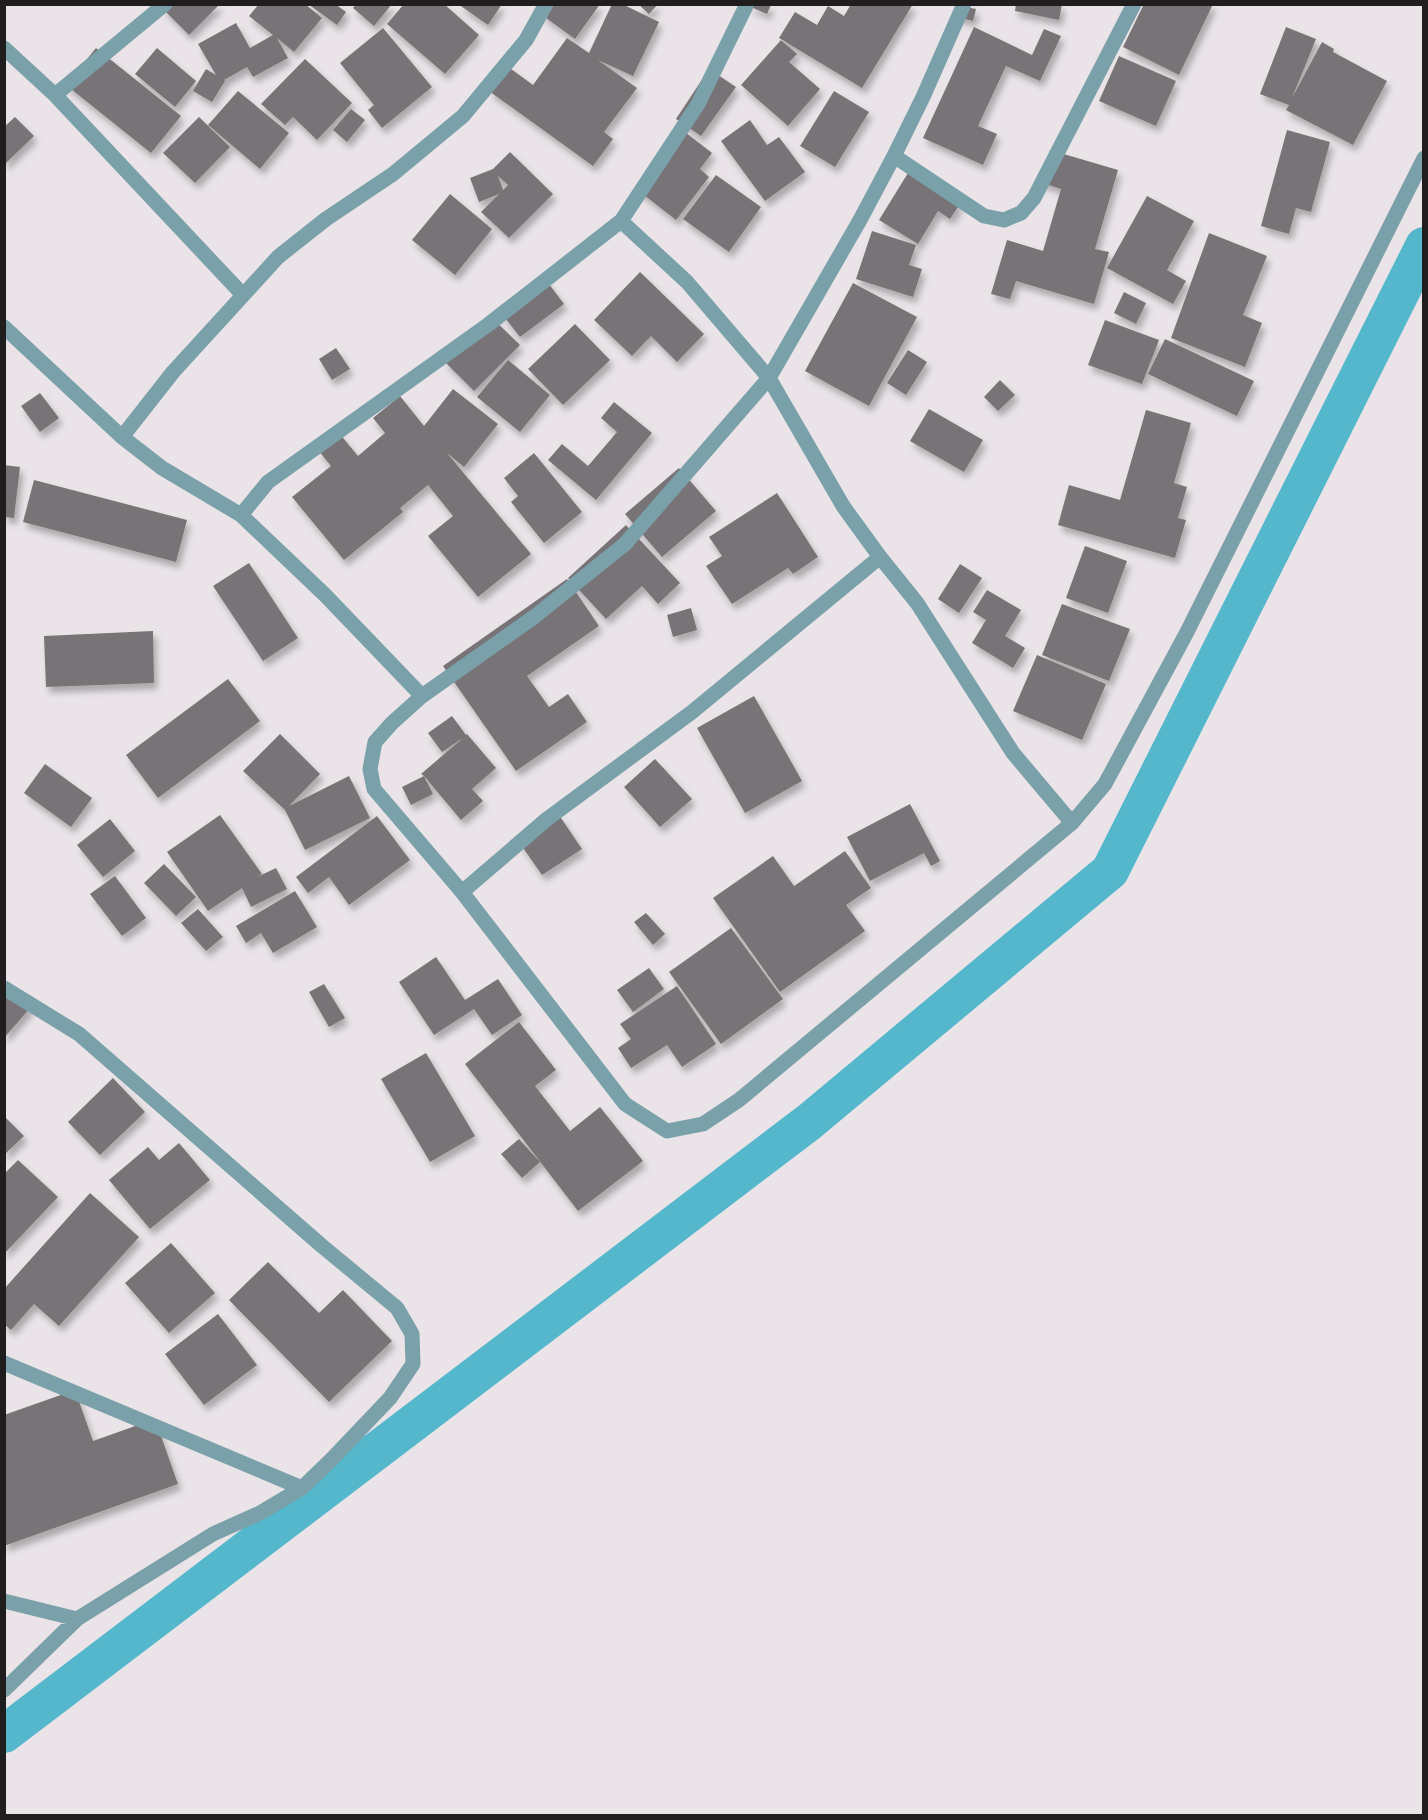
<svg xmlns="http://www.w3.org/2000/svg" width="1428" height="1820" font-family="Ubuntu,sans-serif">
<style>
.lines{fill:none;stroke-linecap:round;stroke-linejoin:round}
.canal{stroke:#55b7cb;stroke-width:38}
.building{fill:#787376;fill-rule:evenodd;filter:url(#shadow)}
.street{stroke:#7aa0a9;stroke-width:15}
</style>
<defs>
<filter id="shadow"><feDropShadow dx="3.5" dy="6" stdDeviation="3" flood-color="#0004"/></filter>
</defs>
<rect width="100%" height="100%" fill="#eae4e8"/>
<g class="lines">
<path class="canal" d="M4 1734 809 1122 1110 871 1424 246"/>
</g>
<path class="building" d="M168 4H220L189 35 163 9Z
M259 4H305L322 18 294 52 277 38 288 58 253 77 247 67 224 80 225 81 212 102 193 91 206 69 216 75 198 44 236 23 250 48 273 35 249 16Z
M308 4H335L346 12 337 25Z
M356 4H392L374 26 353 8Z
M404 4H444L479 35 445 74 387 24Z
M458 4H502L488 25Z
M550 4H600L575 39 542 15Z
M612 4H622L659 22 633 76 598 60 637 88 604 132 613 139 593 166 489 91 507 66 533 85 567 38 589 53Z
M638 4H658L649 14Z
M851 4H913L862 88 779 38 795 12 817 25 828 6 844 16Z
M1016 4H1062L1059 20 1015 11Z
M1144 4H1213L1179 75 1123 47Z
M746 5H771L767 14Z
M956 5 976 9 973 21 954 16Z
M974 27 1032 55 1044 29 1061 36 1040 81 1006 66 978 126 997 134 983 165 923 138Z
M1286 27 1316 39 1292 98 1322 42 1334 49 1333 52 1387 81 1353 145 1286 110 1289 105 1260 94Z
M383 28 432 87 382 128 368 110 374 105 340 63Z
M781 40 797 54 789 62 820 89 788 126 741 85Z
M96 48 181 116 151 153 66 85Z
M157 48 196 81 175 107 135 74Z
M1119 56 1176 81 1156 126 1099 101Z
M305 59 352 103 317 140 293 117 285 125 261 104Z
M709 69 736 87 701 136 676 119Z
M238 91 289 133 260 169 208 125Z
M834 91 869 112 835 167 800 146Z
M351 109 365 120 347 142 333 130Z
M15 117 34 136 4 165V127Z
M199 117 230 147 195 183 163 153Z
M750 120 767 145 779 137 805 172 765 201 721 141Z
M681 129 712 153 700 169 709 177 676 220 635 188Z
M1287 130 1330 142 1311 212 1296 208 1289 234 1261 226Z
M1050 150 1118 170 1095 249 1109 252 1094 304 1016 281 1010 299 991 294 1007 240 1043 251 1061 189 1040 182Z
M510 152 553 194 509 238 481 212 499 194 479 202 470 178 493 169ZM498 176 508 185 503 190Z
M908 173 960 204 950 219 938 211 918 244 879 220Z
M716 175 761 207 729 252 683 219Z
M450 194 492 229 455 275 412 240Z
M1147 196 1194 221 1167 270 1186 281 1173 304 1107 268Z
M872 231 916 245 909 265 922 269 913 297 856 279Z
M1209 233 1267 256 1243 315 1262 323 1245 367 1171 338Z
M640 272 704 334 677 362 651 336 632 356 594 320Z
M546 280 564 304 520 337 502 314Z
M853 283 917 317 869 406 805 371Z
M1124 292 1146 303 1136 324 1114 313Z
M489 315 520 345 474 391 444 361Z
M1105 320 1159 340 1142 384 1088 365Z
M575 324 610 360 563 405 528 369Z
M1165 339 1254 381 1237 416 1148 374Z
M336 348 350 369 332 380 319 359Z
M908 350 927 362 906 395 887 383Z
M508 360 550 395 520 432 477 397Z
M1000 380 1015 395 998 411 984 397Z
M453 389 498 424 464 467 447 453 531 554 478 597 428 536 453 516 428 485 400 508 403 512 344 560 292 497 331 466 318 450 339 433 358 456 385 433 373 418 400 396 424 426Z
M40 393 59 418 40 432 21 406Z
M614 402 652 433 596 500 548 460 562 444 588 466 617 432 601 418Z
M929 409 983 440 964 472 910 441Z
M1146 410 1191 423 1174 483 1187 487 1178 518 1186 520 1175 558 1058 525 1069 485 1120 500Z
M534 453 582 512 544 543 511 502 518 496 504 478Z
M4 465 20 467 14 518 4 517Z
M679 468 716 511 662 557 625 514Z
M34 480 187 520 176 562 23 522Z
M777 493 818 557 793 574 788 568 732 604 706 566 722 556 709 537Z
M626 525 680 583 658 604 642 586 606 619 568 578Z
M1085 546 1127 561 1108 613 1066 598Z
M249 563 298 638 263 661 213 586Z
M960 564 982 578 959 613 938 599Z
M567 579 599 626 527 676 549 707 568 694 587 722 516 771 443 666Z
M987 590 1021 610 1005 636 1025 648 1013 668 972 643 986 620 973 612Z
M1062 604 1130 629 1109 681 1042 655Z
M691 608 697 630 673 637 667 615Z
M153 631 154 683 46 687 44 636Z
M1037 655 1106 684 1082 740 1013 711Z
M228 679 260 721 158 798 126 755Z
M754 696 802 781 745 813 697 728Z
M452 716 466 735 467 734 496 768 472 789 483 801 461 820 424 776 433 794 411 805 402 787 424 776 421 774 463 738 442 752 428 733Z
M280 734 320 774 289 806 349 776 370 818 305 850 285 810 243 771Z
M655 759 692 799 660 827 624 787Z
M45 764 92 798 71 827 24 793Z
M910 804 940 861 931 866 924 853 870 881 847 837Z
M220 815 262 874 257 877 276 868 287 889 251 907 242 888 208 911 167 852Z
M559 815 582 849 542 875 519 842Z
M377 816 410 860 349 905 329 877 308 893 296 877Z
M110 819 135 851 103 877 77 845Z
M845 851 871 888 846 905 865 931 780 992 713 898 773 856 794 886Z
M164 864 196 897 176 916 144 883Z
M115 876 146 918 122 936 90 894Z
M295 891 317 927 273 953 261 933 246 943 236 926Z
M198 909 223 937 206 951 181 923Z
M646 913 665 934 653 945 634 922Z
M731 928 783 999 721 1044 669 972Z
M436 957 465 1000 498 979 522 1015 492 1035 474 1009 434 1035 399 982Z
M649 968 664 989 633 1012 617 990Z
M324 984 345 1018 329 1027 309 992Z
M4 985 31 1007 4 1038Z
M677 986 716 1044 682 1067 667 1045 631 1068 618 1048 631 1039 620 1024Z
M519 1022 556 1070 535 1086 570 1131 600 1107 643 1161 578 1211 465 1064Z
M426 1053 475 1136 430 1162 381 1079Z
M113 1078 145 1112 100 1155 68 1122Z
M4 1116 24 1136 4 1155Z
M519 1139 540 1162 522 1178 501 1154Z
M179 1143 210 1180 150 1229 109 1180 148 1147 159 1160Z
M18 1160 58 1197 4 1254V1174Z
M90 1193 139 1237 59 1326 34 1304 11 1330 4 1324V1289Z
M171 1243 215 1293 169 1333 125 1283Z
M268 1262 319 1313 343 1290 392 1341 329 1402 229 1300Z
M218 1314 257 1365 204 1405 165 1354Z
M75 1390 93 1441 155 1419 178 1484 4 1546V1415Z"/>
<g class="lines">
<path class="street" d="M964 4 923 97 894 156 860 220 769 378 625 544 534 617 422 696 392 723 375 742 370 769 374 789 462 892 625 1104 667 1131 703 1124 739 1100 1072 823 1105 784 1187 632 1424 158
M4 48 55 95 243 295
M55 95 165 4
M894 156 984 216 1004 220 1021 213 1034 198 1134 4
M621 221 687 282 769 378 843 506 880 557 917 603 1013 753 1072 823
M4 327 122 437 162 468 241 515 268 482 489 324 621 221 698 104 747 4
M122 437 173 372 278 257 326 219 393 174 463 116 526 40 546 4
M241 515 325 595 422 696
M462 892 547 819 692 712 880 557
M4 988 79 1034 322 1246 397 1308 412 1334 413 1364 390 1398 332 1459 302 1488 260 1513 213 1534 77 1619 4 1601
M4 1363 302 1488
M4 1690 77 1619"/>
</g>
<rect width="1428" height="1820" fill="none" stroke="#1f1d1e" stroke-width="12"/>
</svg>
